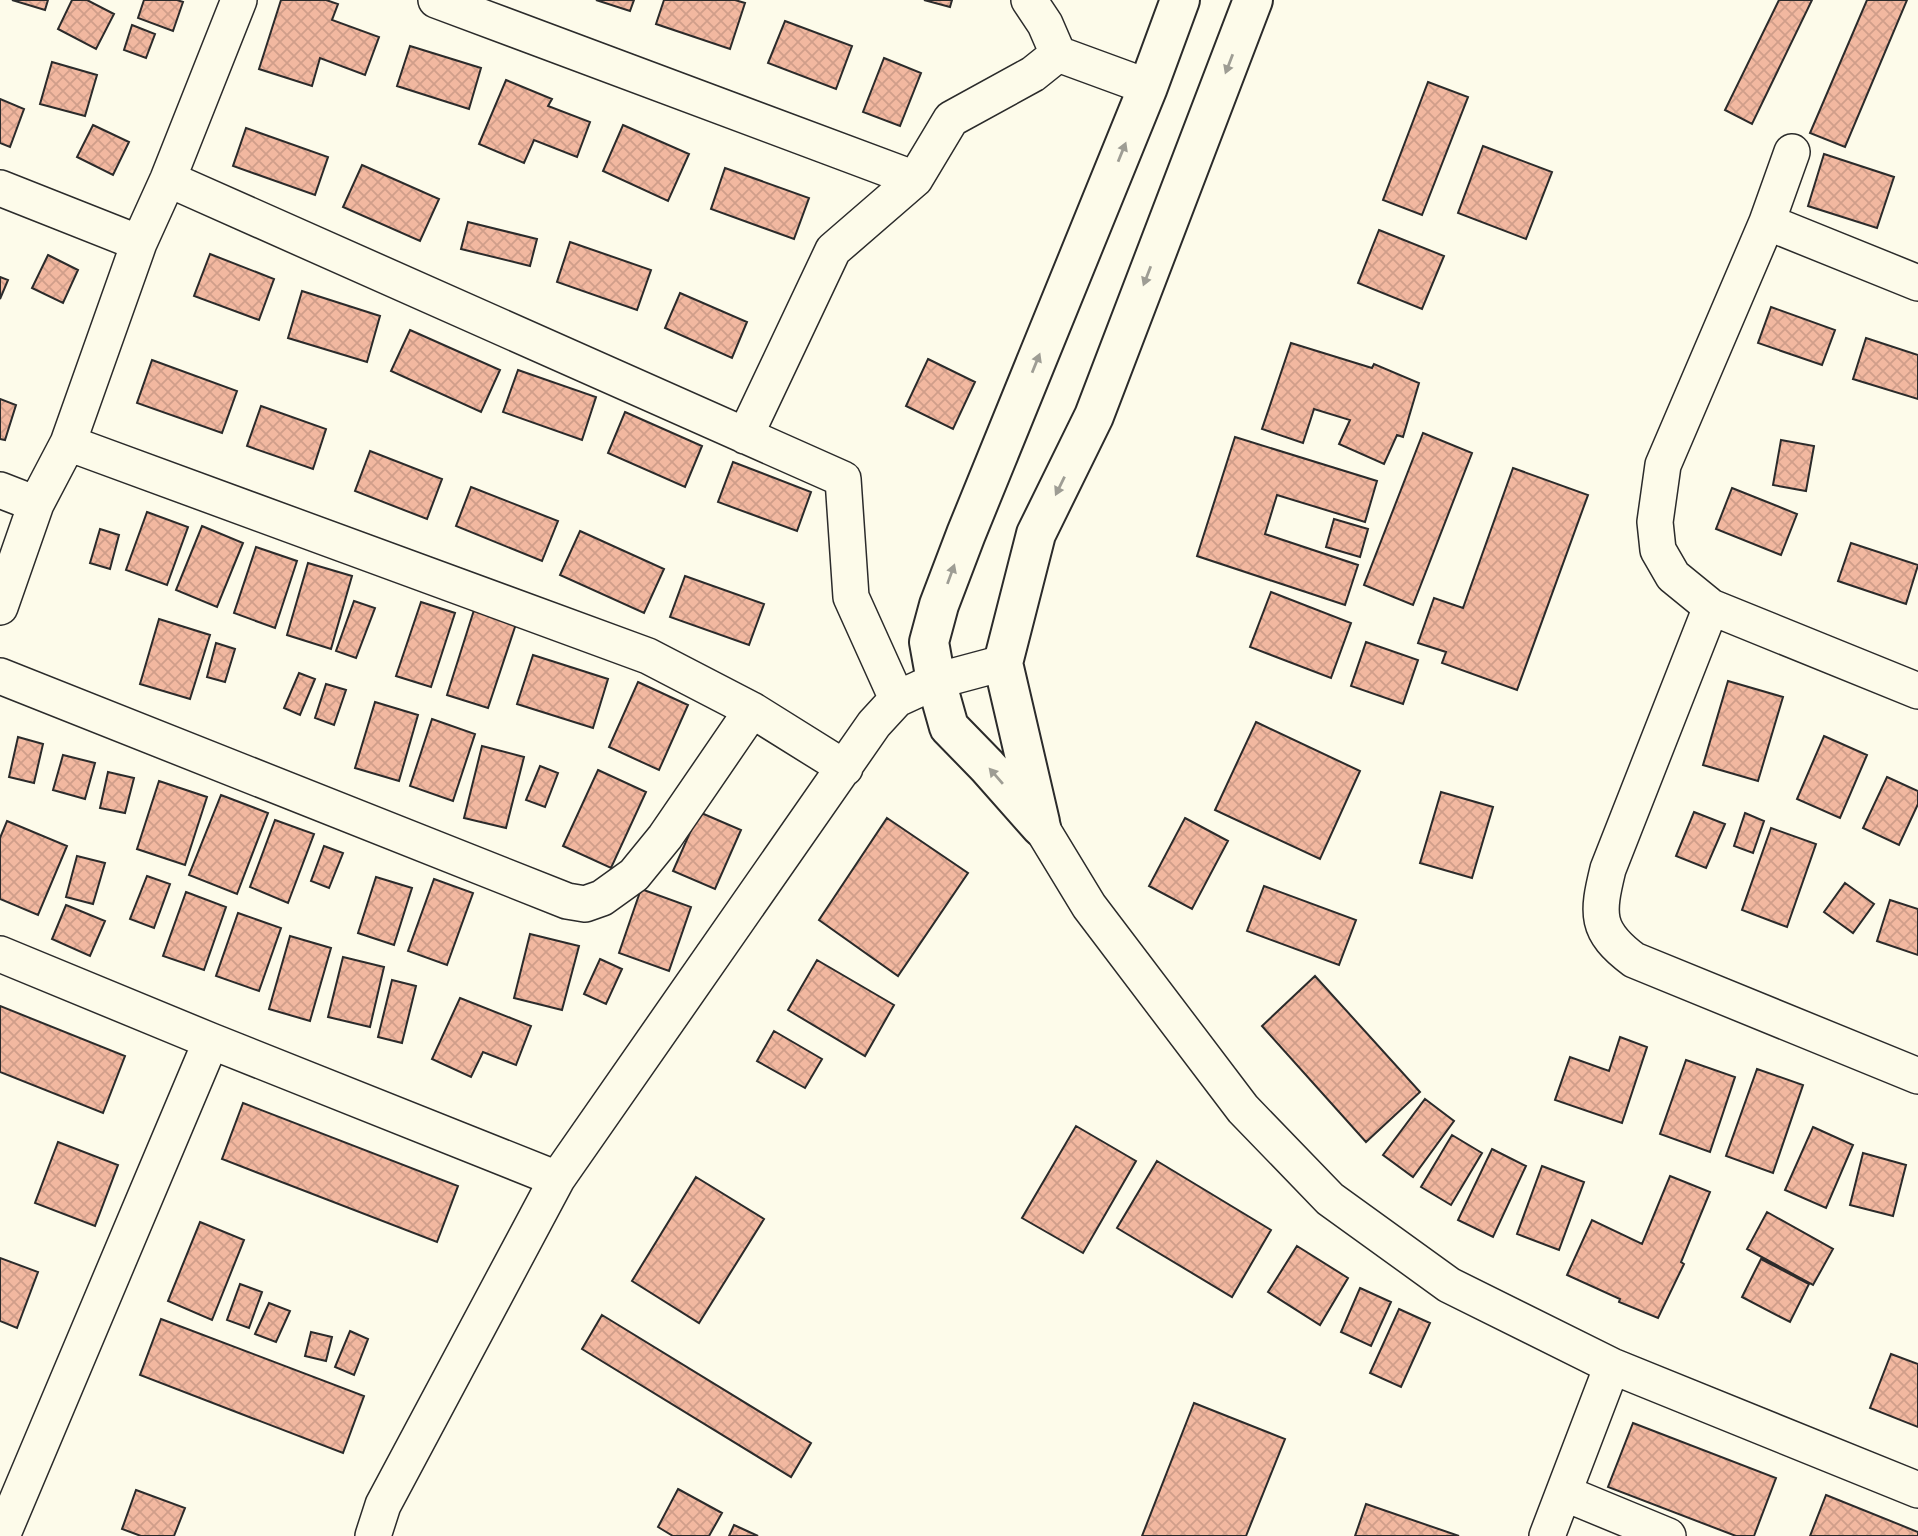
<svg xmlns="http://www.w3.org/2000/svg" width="1918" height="1536" font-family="'Space Grotesk',sans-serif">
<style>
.building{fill:url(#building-cross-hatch);stroke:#2b2b2b;stroke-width:2}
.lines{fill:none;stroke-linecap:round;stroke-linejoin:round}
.minor-casing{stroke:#2b2b2b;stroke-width:38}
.tertiary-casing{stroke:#2b2b2b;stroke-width:42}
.minor{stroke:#fdfbea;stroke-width:35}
.tertiary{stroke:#fdfbea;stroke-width:38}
.oneway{fill:#9e9d94}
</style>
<defs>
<pattern id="building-cross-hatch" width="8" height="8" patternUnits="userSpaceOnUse" patternTransform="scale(1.75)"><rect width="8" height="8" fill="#f2b8a0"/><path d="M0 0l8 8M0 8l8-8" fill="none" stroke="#d09e8a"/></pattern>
</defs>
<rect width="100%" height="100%" fill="#fdfbea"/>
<path class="building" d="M12 0H48L45 10Z
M72 0H87L114 14 96 49 58 29Z
M144 0H177L183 2 173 31 138 18Z
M281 0H326L338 4 332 20 379 37 365 75 320 58 312 86 259 69Z
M596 0H634L630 11Z
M664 0H735L745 3 730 49 656 24Z
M924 0H952L950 7Z
M1779 0H1812L1752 124 1725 110Z
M1867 0H1907L1845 147 1810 133Z
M785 21 852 46 836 89 768 63Z
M132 25 155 34 146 58 124 50Z
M410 46 481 68 469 109 397 86Z
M884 58 921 73 900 126 863 112Z
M52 62 97 75 85 116 40 104Z
M506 80 552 99 548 106 590 122 577 157 534 140 524 163 479 144Z
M1428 82 1468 97 1422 215 1383 200Z
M0 99 24 109 10 147 0 143Z
M93 125 129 142 113 175 77 157Z
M623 125 689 154 668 201 603 171Z
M246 128 328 157 315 195 233 166Z
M1483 146 1552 172 1526 239 1458 213Z
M1824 154 1894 177 1877 228 1808 206Z
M362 165 439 199 420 241 343 207Z
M725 168 809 198 794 239 711 209Z
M468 222 537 239 530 266 461 249Z
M1379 230 1444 256 1422 309 1358 283Z
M570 242 651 270 637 310 557 282Z
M210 254 274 279 259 320 194 296Z
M48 255 78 270 63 303 32 288Z
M0 277 8 280 0 299Z
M302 291 380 316 367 362 288 338Z
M680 293 747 322 732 358 665 328Z
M1771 307 1835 330 1822 365 1758 343Z
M410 330 500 370 481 412 391 371Z
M1866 338 1918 355V399L1853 379Z
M1291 343 1372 368 1374 364 1419 383 1403 437 1397 435 1384 464 1339 444 1350 420 1314 409 1303 443 1262 429Z
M928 359 975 382 953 429 906 406Z
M152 360 237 391 222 433 137 403Z
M518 370 596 397 582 440 503 412Z
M0 399 16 405 5 440 0 439Z
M261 406 326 429 313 469 247 446Z
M625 412 702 446 685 487 608 453Z
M1423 433 1472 453 1413 605 1364 585Z
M1235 437 1377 481 1365 522 1277 495 1265 534 1358 565 1345 605 1197 556Z
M1781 440 1814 446 1806 491 1773 485Z
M370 451 442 479 427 519 355 491Z
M733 462 811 492 797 531 718 502Z
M1513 468 1588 495 1517 690 1442 663 1446 652 1418 643 1434 598 1463 608Z
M471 487 558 521 542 561 456 526Z
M1732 488 1797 514 1781 555 1716 529Z
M147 512 188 527 167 585 126 570Z
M1334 519 1368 529 1360 557 1326 547Z
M202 526 243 543 217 607 176 590Z
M100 529 119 535 110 569 90 563Z
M580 531 664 569 644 613 560 575Z
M1851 543 1918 565 1906 604 1838 581Z
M256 547 297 561 275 628 234 613Z
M308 563 352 576 331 649 287 635Z
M685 576 764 604 749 645 670 617Z
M1271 592 1351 623 1331 678 1250 647Z
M354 601 375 608 356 658 336 651Z
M421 602 455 613 431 687 396 676Z
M474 610 516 624 488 708 447 695Z
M159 619 210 635 190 699 140 684Z
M1366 642 1418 660 1403 704 1351 686Z
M216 643 235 649 225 682 207 677Z
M533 655 608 679 593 728 517 704Z
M299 673 315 679 300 715 284 708Z
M1728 681 1783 697 1758 781 1703 765Z
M638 682 688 705 659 770 609 747Z
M326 684 346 690 334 725 315 718Z
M375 702 418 715 399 781 355 768Z
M432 719 475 734 453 801 410 786Z
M1256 722 1360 771 1320 859 1215 810Z
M1824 736 1867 755 1840 818 1797 799Z
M18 737 43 744 34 783 9 777Z
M482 746 524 757 506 828 464 818Z
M63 755 95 763 85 799 53 790Z
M540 766 558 773 545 807 526 800Z
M598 770 646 792 611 868 563 846Z
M108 772 134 778 125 813 100 808Z
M1887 777 1918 791V804L1899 845 1863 828Z
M159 781 207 797 185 865 137 849Z
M1441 792 1493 807 1472 878 1420 863Z
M221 795 268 813 237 894 189 875Z
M699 812 741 830 715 889 673 871Z
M1694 812 1725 824 1706 868 1676 856Z
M1745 813 1764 821 1753 853 1734 846Z
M887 818 968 873 898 976 819 920Z
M1185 818 1228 841 1192 909 1149 886Z
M275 820 314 834 288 903 250 887Z
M7 821 67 846 38 915 0 899V838Z
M1771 828 1816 844 1787 927 1742 910Z
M324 846 343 853 329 888 311 881Z
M77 856 105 863 93 904 66 897Z
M147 876 170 884 154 928 130 919Z
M376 877 412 888 394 945 358 933Z
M434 879 473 893 447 965 408 951Z
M1845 883 1874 904 1853 933 1824 912Z
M1264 886 1356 920 1339 965 1247 931Z
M641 889 691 907 669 971 619 953Z
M186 892 226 907 204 970 163 956Z
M1890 900 1918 909V955L1877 941Z
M66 905 105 921 90 956 52 939Z
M238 913 281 928 259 991 216 976Z
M530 934 579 946 562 1010 514 998Z
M290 936 331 948 310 1021 269 1009Z
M343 957 384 967 370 1027 328 1017Z
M600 959 622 969 606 1004 584 994Z
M817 960 894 1005 865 1056 788 1010Z
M1315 976 1420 1092 1366 1142 1262 1026Z
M392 980 416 986 402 1043 378 1037Z
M460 998 531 1026 516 1065 483 1052 471 1077 432 1059Z
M0 1006 125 1056 103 1113 0 1072Z
M774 1031 822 1059 805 1088 757 1061Z
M1620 1037 1647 1047 1622 1123 1555 1100 1570 1057 1609 1071Z
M1686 1060 1735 1077 1710 1152 1660 1134Z
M1757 1069 1803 1085 1773 1173 1726 1156Z
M1425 1099 1454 1121 1413 1177 1383 1155Z
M243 1103 458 1186 437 1242 222 1159Z
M1076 1126 1136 1161 1083 1253 1022 1218Z
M1813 1127 1853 1145 1826 1208 1785 1190Z
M1452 1135 1482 1153 1451 1205 1421 1187Z
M58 1142 118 1165 95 1226 35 1203Z
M1492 1149 1526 1166 1493 1237 1458 1220Z
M1863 1153 1906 1165 1893 1216 1850 1205Z
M1157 1161 1271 1230 1232 1297 1117 1228Z
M1542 1166 1584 1182 1559 1250 1517 1234Z
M1670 1176 1710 1192 1681 1262 1684 1264 1658 1318 1619 1302 1620 1299 1567 1275 1592 1220 1642 1244Z
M696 1177 764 1219 699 1323 632 1281Z
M1767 1212 1833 1249 1813 1285 1747 1249Z
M200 1222 244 1240 212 1320 168 1301Z
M1297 1246 1348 1278 1320 1325 1268 1292Z
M0 1258 38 1272 17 1328 0 1321Z
M1761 1259 1809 1284 1790 1322 1742 1297Z
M240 1284 262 1292 249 1328 227 1320Z
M1360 1288 1391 1302 1371 1346 1341 1332Z
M269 1303 290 1311 276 1342 255 1334Z
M1399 1309 1430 1323 1401 1387 1370 1373Z
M602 1315 811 1443 791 1477 582 1349Z
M161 1319 364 1396 343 1453 140 1375Z
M350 1331 368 1339 354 1375 335 1367Z
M311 1332 332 1337 326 1361 305 1356Z
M1891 1354 1918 1364V1427L1870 1408Z
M1194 1403 1285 1439 1246 1536H1142Z
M1633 1423 1776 1478 1754 1536H1736L1608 1487Z
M678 1489 722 1513 709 1536H673L658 1527Z
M136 1490 185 1508 174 1536H141L122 1529Z
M1826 1495 1918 1532V1536H1810Z
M1366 1504 1459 1536H1355Z
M734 1525 758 1536H729Z"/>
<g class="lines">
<g class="minor-casing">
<path id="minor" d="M436 0 915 179
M1029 0 1045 24 1058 54 1148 87
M1792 152 1767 222 1663 465 1655 522 1658 550 1673 576 1711 607 1918 691
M168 179 843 479 851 597 897 699
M0 188 139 243
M1767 222 1918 283
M745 436 833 250 915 179 951 119 1033 74 1058 54
M68 443 648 656 752 710 845 768
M0 490 36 504
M0 607 36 504 68 443 139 243 168 179 239 0
M1711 607 1608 869C1597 914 1595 931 1634 960L1918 1076
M0 676 567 901 585 904 602 898 634 875 665 837 752 710
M1041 827 1089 906 1243 1109 1330 1199 1449 1285 1612 1366 1918 1490
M0 954 211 1041 557 1179
M1564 1493 1668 1536
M2 1536 211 1041
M373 1536 383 1505 557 1179 874 724 897 699 936 681 1003 663
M1547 1536 1612 1366"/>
</g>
<g class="tertiary-casing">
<path id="tertiary" d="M1040 822 1003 663 1036 534 1094 416 1253 0
M1041 827 987 766 949 727 936 681 929 642 939 605 966 534 1148 87 1180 0"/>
</g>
<use href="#minor" class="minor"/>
<use href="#tertiary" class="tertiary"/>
</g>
<defs><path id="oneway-solid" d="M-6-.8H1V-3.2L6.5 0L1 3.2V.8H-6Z" transform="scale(1.75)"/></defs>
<g class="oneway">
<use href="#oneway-solid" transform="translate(1229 64) rotate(111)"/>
<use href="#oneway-solid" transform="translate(1122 152) rotate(-68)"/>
<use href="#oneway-solid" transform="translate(1147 276) rotate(111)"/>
<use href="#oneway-solid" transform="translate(1036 363) rotate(-68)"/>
<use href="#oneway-solid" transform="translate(1060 486) rotate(116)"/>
<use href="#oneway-solid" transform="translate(951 574) rotate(-70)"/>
<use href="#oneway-solid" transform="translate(996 776) rotate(-131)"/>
</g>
</svg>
